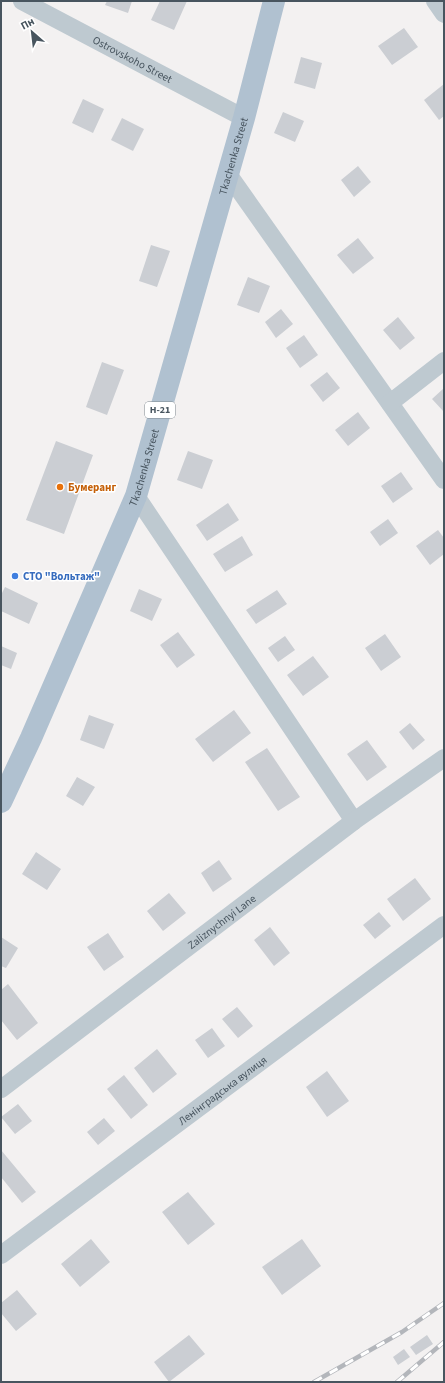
<svg xmlns="http://www.w3.org/2000/svg" width="445" height="1383" font-family="'Source Sans 3',sans-serif">
<style>
.building{fill:#cbced3}
.lines{fill:none;stroke-linecap:round;stroke-linejoin:round}
.minor{stroke:#bec9d0;stroke-width:18}
.primary{stroke:#b0c1d0;stroke-width:22}
.rail-casing{stroke:#b3b6bb;stroke-width:4.5}
.rail{stroke:#fff;stroke-width:3;stroke-dasharray:9;stroke-linecap:butt}
.food-dot{fill:#e8710a;stroke:#fff;stroke-width:1.5}
.shop-dot{fill:#3f7fe0;stroke:#fff;stroke-width:1.5}
.labels{text-anchor:middle;dominant-baseline:central;stroke-width:3;stroke-linejoin:round;paint-order:stroke}
.shield{fill:#fff;stroke:#7f888f;stroke-width:1}
.shield-label{font-size:10px;font-weight:bold;fill:#48555f}
.street-label{font-size:11px;fill:#48555f;stroke:#fff}
.food-label{font-size:11px;font-weight:bold;fill:#c56008;stroke:#fff;text-anchor:start}
.shop-label{font-size:11px;font-weight:bold;fill:#366cbe;stroke:#fff;text-anchor:start}
</style>
<rect width="100%" height="100%" fill="#f3f1f1"/>
<path class="building" d="M107 1H132L128 13 105 5Z
M160 1H187L174 30 151 20Z
M404 28 418 47 392 65 378 46Z
M301 57 322 63 315 89 294 83Z
M444 84V116L439 120 424 100Z
M83 99 104 109 93 133 72 123Z
M283 112 304 121 295 142 274 133Z
M122 118 144 129 133 151 111 140Z
M358 166 371 182 354 197 341 180Z
M358 238 374 258 353 274 337 255Z
M151 245 170 251 157 287 139 281Z
M248 277 270 286 259 313 237 305Z
M281 309 293 324 276 338 265 322Z
M398 317 415 338 400 350 383 330Z
M304 335 318 355 300 368 286 348Z
M102 362 124 370 107 415 86 407Z
M327 372 340 388 323 402 310 385Z
M444 388V412L432 399Z
M358 412 370 428 348 446 335 430Z
M56 441 93 455 64 534 26 520Z
M188 451 213 460 202 489 177 480Z
M401 472 413 489 393 503 381 486Z
M228 503 239 520 207 541 196 525Z
M388 519 398 533 380 546 370 532Z
M438 530 444 538V554L430 565 416 546Z
M242 536 253 555 225 572 213 554Z
M5 587 38 603 29 624 1 611V595Z
M139 589 162 599 152 621 130 611Z
M277 590 287 604 256 624 246 610Z
M178 632 195 655 177 668 160 645Z
M385 634 401 657 381 671 365 648Z
M285 636 295 650 278 662 268 648Z
M1 646 17 653 11 669 1 665Z
M313 656 329 677 303 696 287 675Z
M234 710 251 733 213 762 195 739Z
M89 715 114 724 104 749 80 740Z
M410 723 425 740 413 750 399 732Z
M367 740 387 767 367 781 347 754Z
M267 748 300 797 278 811 245 762Z
M77 777 95 787 83 806 66 796Z
M36 852 61 869 47 890 22 874Z
M219 860 232 879 213 892 201 873Z
M415 878 431 899 403 921 387 899Z
M169 893 186 913 163 931 147 911Z
M379 912 391 926 375 939 363 925Z
M270 927 290 953 274 966 254 940Z
M108 933 124 957 104 971 87 947Z
M1 937 18 948 6 968 1 966Z
M8 984 38 1023 17 1040 1 1020V990Z
M237 1007 253 1026 238 1038 222 1019Z
M212 1028 225 1046 208 1058 195 1040Z
M157 1049 177 1074 153 1093 134 1068Z
M327 1071 349 1101 327 1117 306 1087Z
M124 1075 148 1105 131 1119 107 1089Z
M18 1104 32 1121 15 1134 1 1117Z
M104 1118 115 1131 98 1145 87 1132Z
M1 1150 36 1192 22 1203 1 1177Z
M188 1192 215 1224 188 1245 162 1212Z
M91 1239 110 1262 80 1287 61 1264Z
M302 1239 321 1266 282 1295 262 1267Z
M17 1290 37 1314 16 1331 1 1313V1303Z
M189 1335 205 1354 169 1382 154 1362Z
M427 1335 433 1344 416 1355 410 1347Z
M404 1349 410 1357 398 1365 393 1357Z"/>
<g class="lines">
<g class="minor">
<path id="s1" d="M22 1 244 118"/>
<path d="M435 1 444 14"/>
<path d="M228 174 444 480"/>
<path d="M390 403 444 361"/>
<path d="M136 496 354 821"/>
<path id="s2" d="M1 1089 354 821 444 758"/>
<path id="s3" d="M1 1255 444 925"/>
</g>
<path class="primary" id="s4" d="M1 802 31 738 136 496 244 118 274 1"/>
<g class="rail-casing">
<path id="rail" d="M314 1382 402 1332 444 1303
M397 1382 444 1342"/>
</g>
<use href="#rail" class="rail"/>
</g>
<circle class="food-dot" cx="60" cy="487" r="4"/>
<circle class="shop-dot" cx="15" cy="576" r="4"/>
<g class="labels">
<rect class="shield" x="145" y="402" width="30" height="16" rx="3"/>
<g class="shield-label">
<text x="160" y="410">Н-21</text>
</g>
<g class="street-label">
<text stroke="none"><textPath href="#s1" startOffset="125">Ostrovskoho Street</textPath></text>
<text stroke="none"><textPath href="#s4" startOffset="688">Tkachenka Street</textPath></text>
<text stroke="none"><textPath href="#s4" startOffset="364">Tkachenka Street</textPath></text>
<text stroke="none"><textPath href="#s2" startOffset="277">Zaliznychnyi Lane</textPath></text>
<text stroke="none"><textPath href="#s3" startOffset="276">Ленінградська вулиця</textPath></text>
</g>
<g class="food-label">
<text x="68" y="487">Бумеранг</text>
</g>
<g class="shop-label">
<text x="23" y="576">СТО "Вольтаж"</text>
</g>
</g>
<rect width="445" height="1383" fill="none" stroke="#48555f" stroke-width="4"/>
<g transform="translate(32 32) rotate(332)" stroke="#ffffff" stroke-width="3" paint-order="stroke">
<path d="M0-3L7 15L0 10L-7 15Z" fill="#48555f"/>
<text y="-6" font-size="11" font-weight="bold" text-anchor="middle" fill="#48555f">Пн</text>
</g>
</svg>
